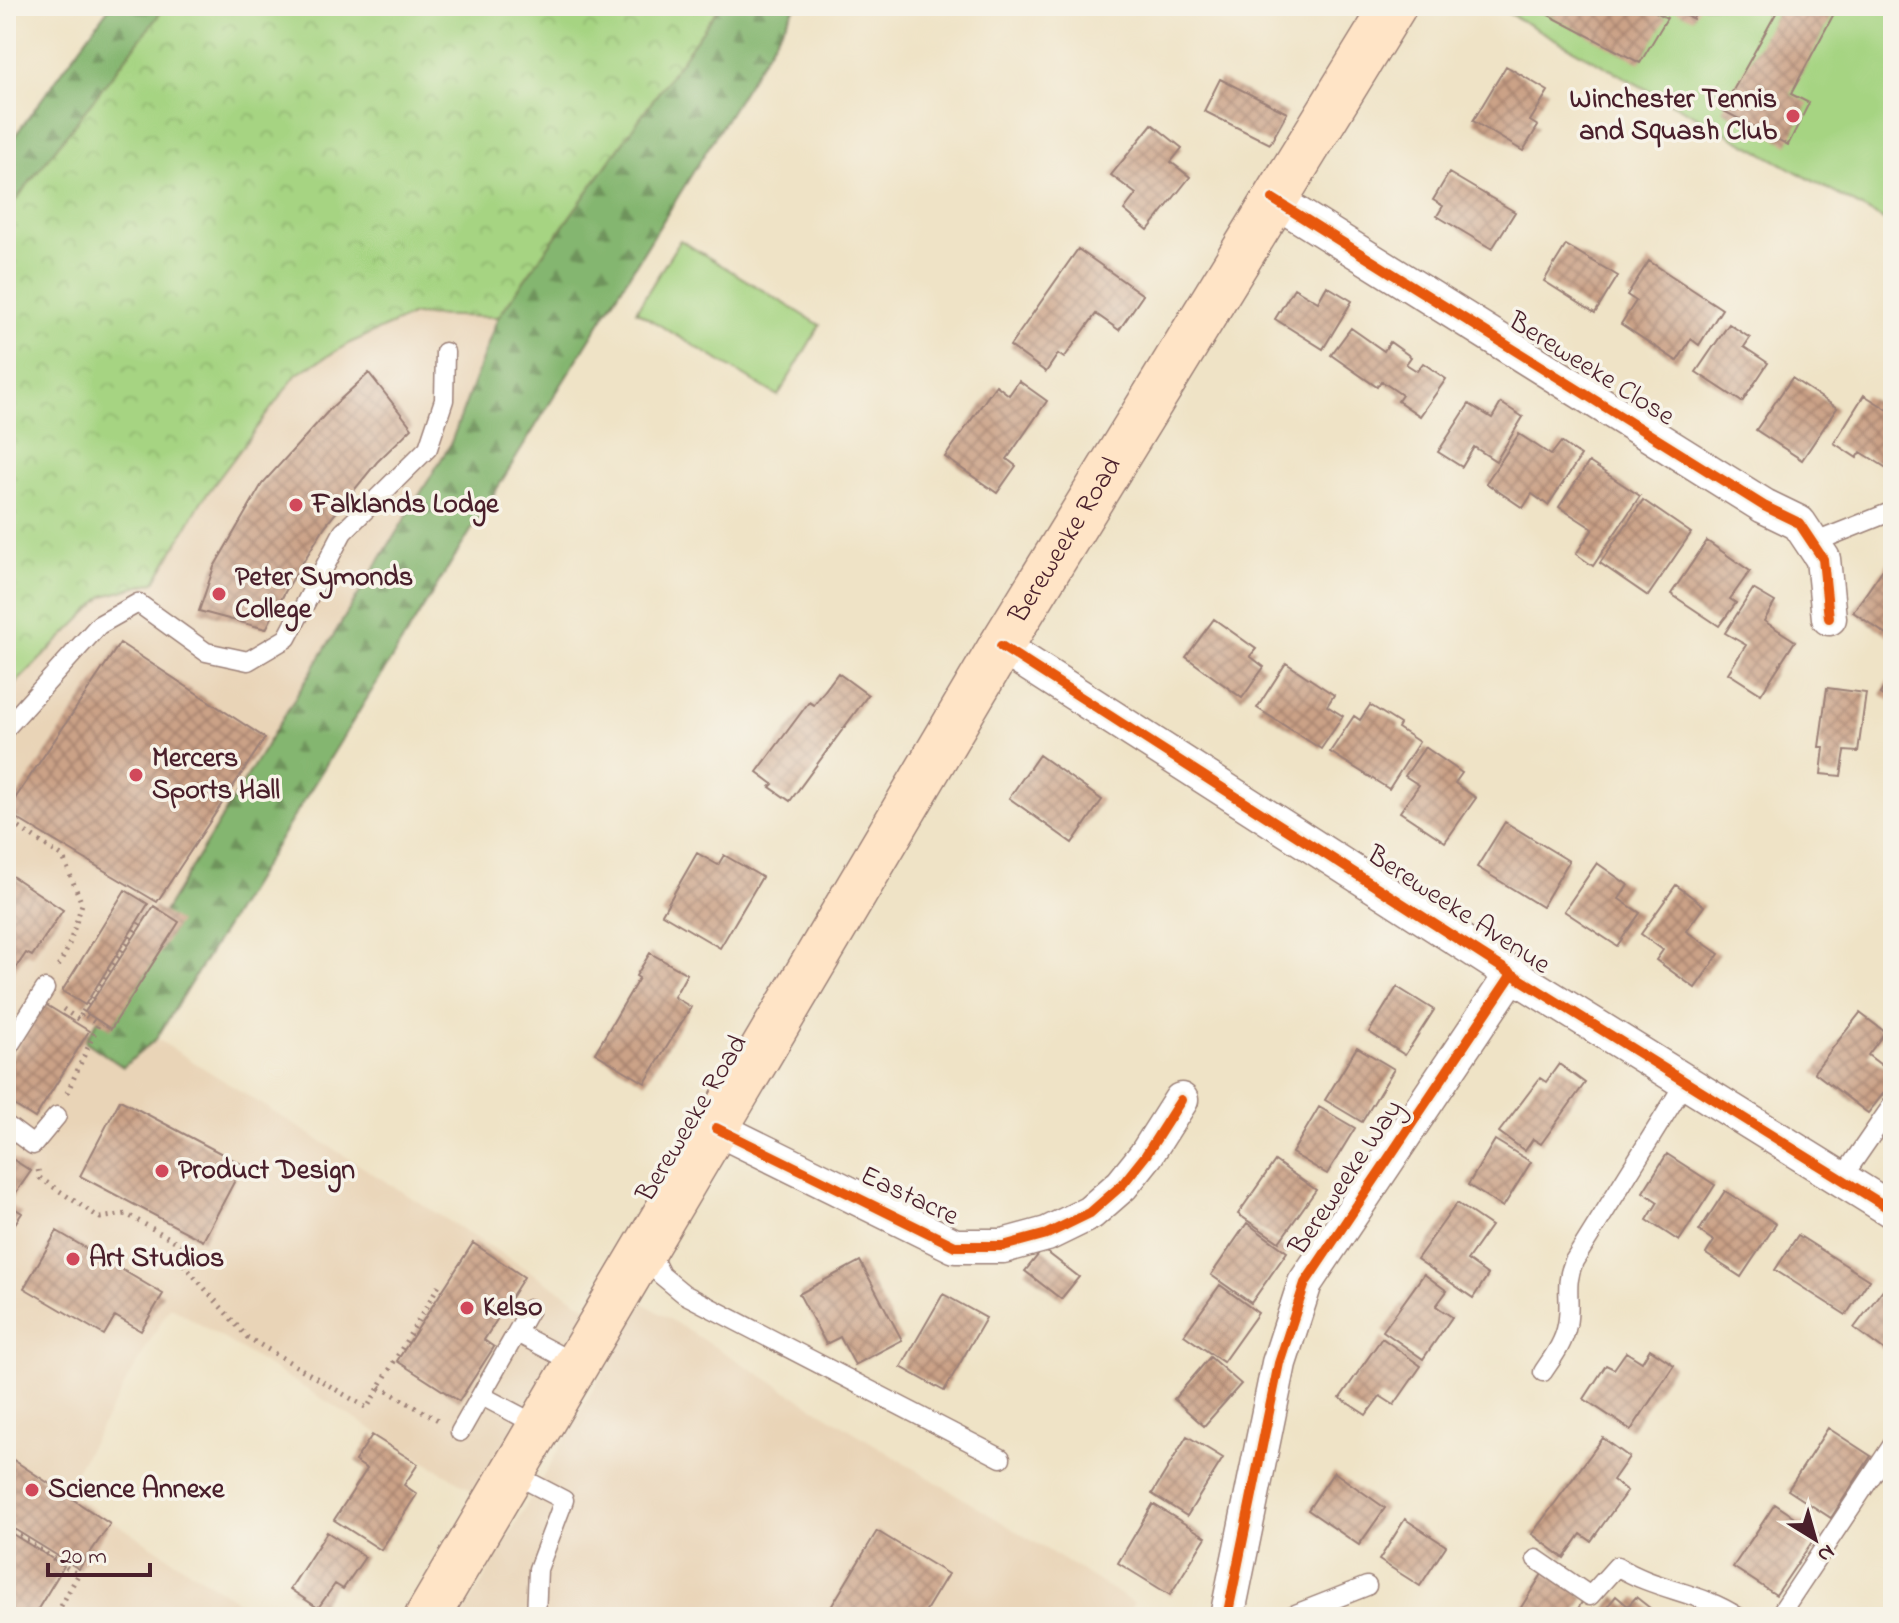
<svg xmlns="http://www.w3.org/2000/svg" width="1899" height="1623" font-family="'Indie Flower',sans-serif">
<style>
.built{fill:#e9d4b7}
.forest{fill:url(#forest-firs);stroke:#676a4e;stroke-width:2}
.park{fill:url(#park-crowns);stroke:#787a56;stroke-width:2}
.pitch{fill:#a6d482;stroke:#787a56;stroke-width:2}
.building{fill:url(#building-cross-hatch)}
.lines{fill:none;stroke-linecap:round;stroke-linejoin:round}
.lane-casing{stroke:#9c8178;stroke-width:21}
.street-casing{stroke:#9c8178;stroke-width:37}
.secondary-casing{stroke:#9c8178;stroke-width:47}
.path{stroke:#9c8178;stroke-width:5;stroke-dasharray:2 6;stroke-linecap:butt}
.lane{stroke:#fff;stroke-width:18}
.street{stroke:#fff;stroke-width:34}
.secondary{stroke:#ffe4c6;stroke-width:44}
.cycleway-casing{stroke:#f7f3e8;stroke-width:15}
.cycleway{stroke:#e8590c;stroke-width:10}
.poi-dot{fill:#d1495b;stroke:#f7f3e8;stroke-width:3}
.labels{text-anchor:middle;dominant-baseline:central;stroke-width:7;stroke-linejoin:round;paint-order:stroke}
.poi-label{font-size:28px;font-weight:bold;fill:#4a1f2b;stroke:#f7f3e8;text-anchor:start}
.street-label{font-size:28px;fill:#4a1f2b;stroke:#f7f3e8}
</style>
<defs>
<pattern id="forest-firs" width="22" height="20" patternUnits="userSpaceOnUse" patternTransform="scale(2)"><rect width="22" height="20" fill="#84b670"/><path d="M5 1l3.5 6h-7zM16 11l3.5 6h-7z" fill="#6e935c"/></pattern>
<pattern id="park-crowns" width="20" height="18" patternUnits="userSpaceOnUse" patternTransform="scale(2)"><rect width="20" height="18" fill="#a6d482"/><path d="M2 6a3 3 0 1 1 6 0M12 15a3 3 0 1 1 6 0" fill="none" stroke="#90b670"/></pattern>
<pattern id="building-cross-hatch" width="8" height="8" patternUnits="userSpaceOnUse" patternTransform="scale(2)"><rect width="8" height="8" fill="#cba287"/><path d="M0 0l8 8M0 8l8-8" fill="none" stroke="#a7836f"/></pattern>
</defs>
<rect width="100%" height="100%" fill="#f7f3e8"/>
<filter id="ink" filterUnits="userSpaceOnUse"><feTurbulence type="fractalNoise" baseFrequency=".0125" numOctaves="2"/><feDisplacementMap in="SourceGraphic" scale="16" xChannelSelector="R" yChannelSelector="G"/><feConvolveMatrix kernelMatrix="1 2 1 2 8 2 1 2 1" color-interpolation-filters="sRGB"/></filter>
<filter id="wash" filterUnits="userSpaceOnUse"><feTurbulence type="fractalNoise" baseFrequency=".006" numOctaves="4" result="noise"/><feDisplacementMap in="SourceGraphic" scale="32" xChannelSelector="R" yChannelSelector="G"/><feGaussianBlur stdDeviation="1.8" result="paint"/><feColorMatrix in="noise" values="0 0 0 0 0 0 0 0 0 0 0 0 0 0 0 0 0 1.4 0 .05"/><feComposite in="paint" operator="in"/></filter>
<g filter="url(#wash)">
<rect width="100%" height="100%" fill="#efe3c6"/>
<path class="built" d="M110 6H796L157 1039 595 1312 483 1497 170 1306 65 1490 262 1617H6V148Z
M643 1303 1134 1603 1126 1617H462Z"/>
<path class="forest" d="M110 6H166L6 213V148Z
M720 6H796L156 1039 123 1067 85 1041 450 445 498 317Z"/>
<path class="park" d="M166 6H720L498 317 413 315 350 343 297 374 201 502 155 582 104 596 6 693V213Z"/>
<path class="pitch" d="M1495 6H1893V225Z
M680 240 820 325 778 396 636 311Z"/>
<g id="blocks">
<path class="building" d="M1544 6H1645L1667 18 1640 63 1541 11Z
M1667 6H1700L1693 19Z
M1780 6H1838L1791 94 1809 103 1788 145 1722 110Z
M1506 66 1548 91 1530 121 1538 126 1523 151 1473 121Z
M1220 79 1287 113 1270 144 1204 111Z
M1152 124 1182 148 1171 162 1190 177 1148 230 1124 210 1136 194 1111 175Z
M1449 173 1515 212 1492 249 1437 216 1443 206 1433 200Z
M1566 245 1618 276 1595 313 1544 281Z
M1078 249 1143 295 1119 330 1096 314 1064 358 1058 354 1046 372 1010 346Z
M1649 261 1722 309 1699 345 1691 339 1677 361 1621 324 1636 301 1627 295Z
M1327 286 1352 301 1323 349 1275 319 1294 288 1318 302Z
M1729 324 1750 338 1744 347 1768 363 1742 402 1696 372Z
M1351 328 1384 351 1390 342 1411 357 1406 364 1417 371 1423 363 1446 379 1420 416 1398 401 1402 395 1381 381 1377 387 1331 355Z
M369 373 412 428 377 462 325 526 285 592 266 629 199 611 214 567 262 484 332 407Z
M1792 378 1837 408 1802 460 1756 430Z
M1019 381 1047 401 1007 459 1016 466 997 493 945 457 996 385 1009 395Z
M1864 395 1893 413V472L1861 452 1857 458 1834 443Z
M1501 403 1523 417 1496 461 1474 447 1462 467 1438 452 1469 404 1492 418Z
M1519 434 1551 455 1561 442 1581 456 1548 505 1532 494 1523 508 1486 483Z
M1589 462 1640 496 1593 566 1576 554 1593 529 1559 507Z
M1643 500 1691 533 1648 596 1600 563Z
M1707 541 1750 571 1730 599 1736 603 1719 626 1671 594Z
M1893 555V639L1853 612Z
M1753 589 1775 602 1764 621 1795 641 1761 694 1728 673 1746 645 1725 633Z
M1214 619 1256 649 1250 656 1264 667 1242 698 1186 657Z
M120 643 265 738 157 902 6 812Z
M1286 663 1334 695 1327 706 1343 716 1321 749 1257 708Z
M838 673 868 695 790 801 770 787 773 784 757 772 809 702 814 705Z
M1889 680 1893 683V703L1880 694Z
M1827 688 1866 693 1858 752 1845 751 1841 776 1821 774 1824 747H1819Z
M1370 705 1400 724 1398 728 1419 742 1389 789 1330 752 1354 716 1360 720Z
M1425 747 1462 773 1455 783 1476 798 1445 842 1400 812 1419 785 1405 776Z
M1039 755 1102 800 1072 843 1009 798Z
M1505 822 1569 861 1542 907 1477 867Z
M697 853 718 865 724 855 762 877 720 948 662 914Z
M1597 863 1628 885 1619 899 1640 913 1617 946 1564 911Z
M6 872 63 910 32 956 26 953 6 983Z
M1676 885 1704 906 1686 931 1719 954 1695 988 1656 960 1663 950 1641 934Z
M125 890 148 904 85 1005 62 991Z
M154 906 179 922 111 1029 85 1012Z
M650 953 687 974 674 997 691 1007 645 1083 595 1053 639 978 636 976Z
M1397 987 1434 1010 1405 1055 1369 1032Z
M45 1004 89 1031 35 1118 6 1100V1066Z
M1860 1013 1885 1032 1868 1055 1893 1074V1081L1868 1113 1814 1072Z
M1357 1047 1394 1069 1362 1122 1325 1100Z
M1559 1064 1585 1083 1541 1144 1533 1139 1525 1151 1499 1132 1540 1078 1546 1082Z
M120 1100 243 1165 203 1241 80 1176Z
M1319 1107 1355 1128 1327 1174 1292 1153Z
M1495 1140 1531 1162 1503 1207 1468 1185Z
M1667 1154 1715 1185 1679 1241 1647 1220 1658 1202 1643 1192Z
M6 1155 31 1171 8 1204 22 1213 6 1237Z
M1275 1161 1316 1190 1279 1242 1238 1214Z
M1725 1191 1776 1224 1741 1277 1706 1254 1714 1241 1699 1231Z
M1457 1203 1491 1226 1467 1260 1488 1275 1473 1298 1417 1259Z
M1247 1223 1287 1252 1251 1303 1211 1275Z
M57 1231 163 1294 141 1331 115 1316 104 1335 24 1288Z
M1798 1235 1869 1280 1846 1315 1775 1270Z
M473 1243 524 1277 484 1340 494 1347 459 1401 397 1361Z
M1043 1249 1079 1277 1061 1299 1025 1271Z
M860 1261 902 1340 855 1365 840 1337 826 1344 799 1294Z
M1424 1274 1447 1291 1436 1306 1452 1317 1423 1359 1383 1331Z
M1220 1285 1258 1313 1223 1362 1184 1335Z
M1884 1288 1893 1294V1357L1854 1328Z
M943 1294 986 1318 944 1391 901 1367Z
M1382 1338 1421 1366 1394 1405 1380 1396 1366 1415 1340 1398Z
M1650 1349 1674 1365 1631 1430 1584 1399 1606 1365 1614 1369 1626 1352 1642 1362Z
M1210 1357 1241 1384 1204 1426 1174 1399Z
M1828 1428 1871 1456 1831 1518 1788 1490Z
M372 1435 418 1464 404 1485 417 1494 381 1550 334 1520 367 1469 355 1461Z
M1187 1436 1223 1458 1187 1516 1152 1494Z
M1603 1438 1629 1457 1613 1480 1627 1491 1591 1541 1581 1534 1564 1558 1532 1534Z
M6 1455 110 1524 79 1569 6 1524Z
M1334 1472 1385 1508 1359 1545 1308 1510Z
M1153 1504 1206 1537 1170 1595 1118 1563Z
M1775 1504 1818 1533 1776 1595 1733 1567Z
M1405 1519 1446 1546 1420 1586 1379 1560Z
M6 1530 64 1566 33 1617H6Z
M877 1531 948 1574 922 1617H825Z
M327 1532 365 1557 343 1589 335 1584 318 1608 290 1589Z
M1544 1571 1585 1597 1573 1617H1515Z
M1616 1596 1628 1606 1636 1597 1655 1612 1652 1617H1599Z
M1702 1608 1714 1617H1695Z"/>
</g>
</g>
<g filter="url(#ink)">
<use href="#blocks" fill-opacity="0" stroke="#9c8178" stroke-width="2"/>
<g class="lines">
<g class="lane-casing">
<path id="lane" d="M1813 543 1893 511
M6 728 99 625 138 603 206 652 248 661 287 638 343 532 428 448 444 400 445 352
M6 1051 45 989
M6 1125 33 1145 57 1116
M1842 1178 1893 1104
M648 1248 661 1275 684 1294 1001 1458
M517 1333 576 1364
M1543 1372C1553 1357 1564 1343 1567 1325 1572 1301 1563 1287 1574 1261L1686 1081
M482 1396 539 1426
M460 1432 530 1309
M512 1473 564 1500 538 1569 536 1617
M1536 1559 1590 1596 1617 1566C1657 1591 1699 1591 1738 1617
M1288 1617 1367 1586
M1778 1617 1893 1444"/>
</g>
<g class="street-casing">
<path id="street" d="M1273 199 1764 506 1799 523 1823 559 1829 618
M1001 646 1512 974 1893 1211
M716 1128 955 1246H1003L1047 1234 1090 1213 1122 1185 1146 1155 1181 1100
M1227 1617 1279 1363 1305 1283 1512 974"/>
</g>
<g class="secondary-casing">
<g id="secondary">
<path id="s1" d="M427 1617 1001 646 1394 6"/>
</g>
</g>
<path class="path" d="M6 819 63 857 82 904 68 948 58 967
M63 1009 79 1020 82 1013
M67 1093 98 1025 82 1013 140 923
M38 1170 40 1178 100 1218 126 1214 182 1245 179 1259 247 1337 367 1408 440 1283
M380 1387 438 1420
M6 1527 78 1575 55 1617"/>
<use href="#lane" class="lane"/>
<use href="#street" class="street"/>
<use href="#secondary" class="secondary"/>
<g class="cycleway-casing">
<path id="cycleway" d="M1273 199 1764 506 1799 523 1823 559 1829 618
M1001 646 1512 974 1893 1211
M716 1128 955 1246H1003L1047 1234 1090 1213 1122 1185 1146 1155 1181 1100
M1227 1617 1279 1363 1305 1283 1512 974"/>
</g>
<use href="#cycleway" class="cycleway"/>
</g>
</g>
<g class="poi-dot">
<circle cx="1793" cy="116" r="8"/>
<circle cx="296" cy="505" r="8"/>
<circle cx="219" cy="594" r="8"/>
<circle cx="136" cy="775" r="8"/>
<circle cx="162" cy="1171" r="8"/>
<circle cx="73" cy="1259" r="8"/>
<circle cx="467" cy="1308" r="8"/>
<circle cx="32" cy="1490" r="8"/>
</g>
<g class="labels">
<g class="poi-label">
<text x="1777" y="100" text-anchor="end">Winchester Tennis<tspan x="1777" dy="32">and Squash Club</tspan></text>
<text x="312" y="505">Falklands Lodge</text>
<text x="235" y="578">Peter Symonds<tspan x="235" dy="32">College</tspan></text>
<text x="152" y="759">Mercers<tspan x="152" dy="32">Sports Hall</tspan></text>
<text x="178" y="1171">Product Design</text>
<text x="89" y="1259">Art Studios</text>
<text x="483" y="1308">Kelso</text>
<text x="48" y="1490">Science Annexe</text>
</g>
<g class="street-label">
<text transform="translate(1591 370) rotate(32)">Bereweeke Close</text>
<text stroke="none"><textPath href="#s1" startOffset="1252">Bereweeke Road</textPath></text>
<text transform="translate(1458 911) rotate(33)">Bereweeke Avenue</text>
<text transform="translate(693 1119) rotate(-59)">Bereweeke Road</text>
<text transform="translate(1347 1178) rotate(-56)">Bereweeke Way</text>
<text transform="translate(909 1197) rotate(25)">Eastacre</text>
</g>
</g>
<rect width="1899" height="1623" fill="none" stroke="#f7f3e8" stroke-width="32"/>
<g transform="translate(1815 1539) rotate(143)" stroke="#f7f3e8" stroke-width="6" paint-order="stroke">
<path d="M0-6L14 30L0 20L-14 30Z" fill="#4a1f2b"/>
<text y="-12" font-size="22" font-weight="bold" text-anchor="middle" fill="#4a1f2b">N</text>
</g>
<path d="M48 1563v12h102v-12" fill="none" stroke="#4a1f2b" stroke-width="4"/>
<text x="60" y="1563" font-size="24" fill="#4a1f2b" stroke="#f7f3e8" stroke-width="6" paint-order="stroke">20 m</text>
</svg>
